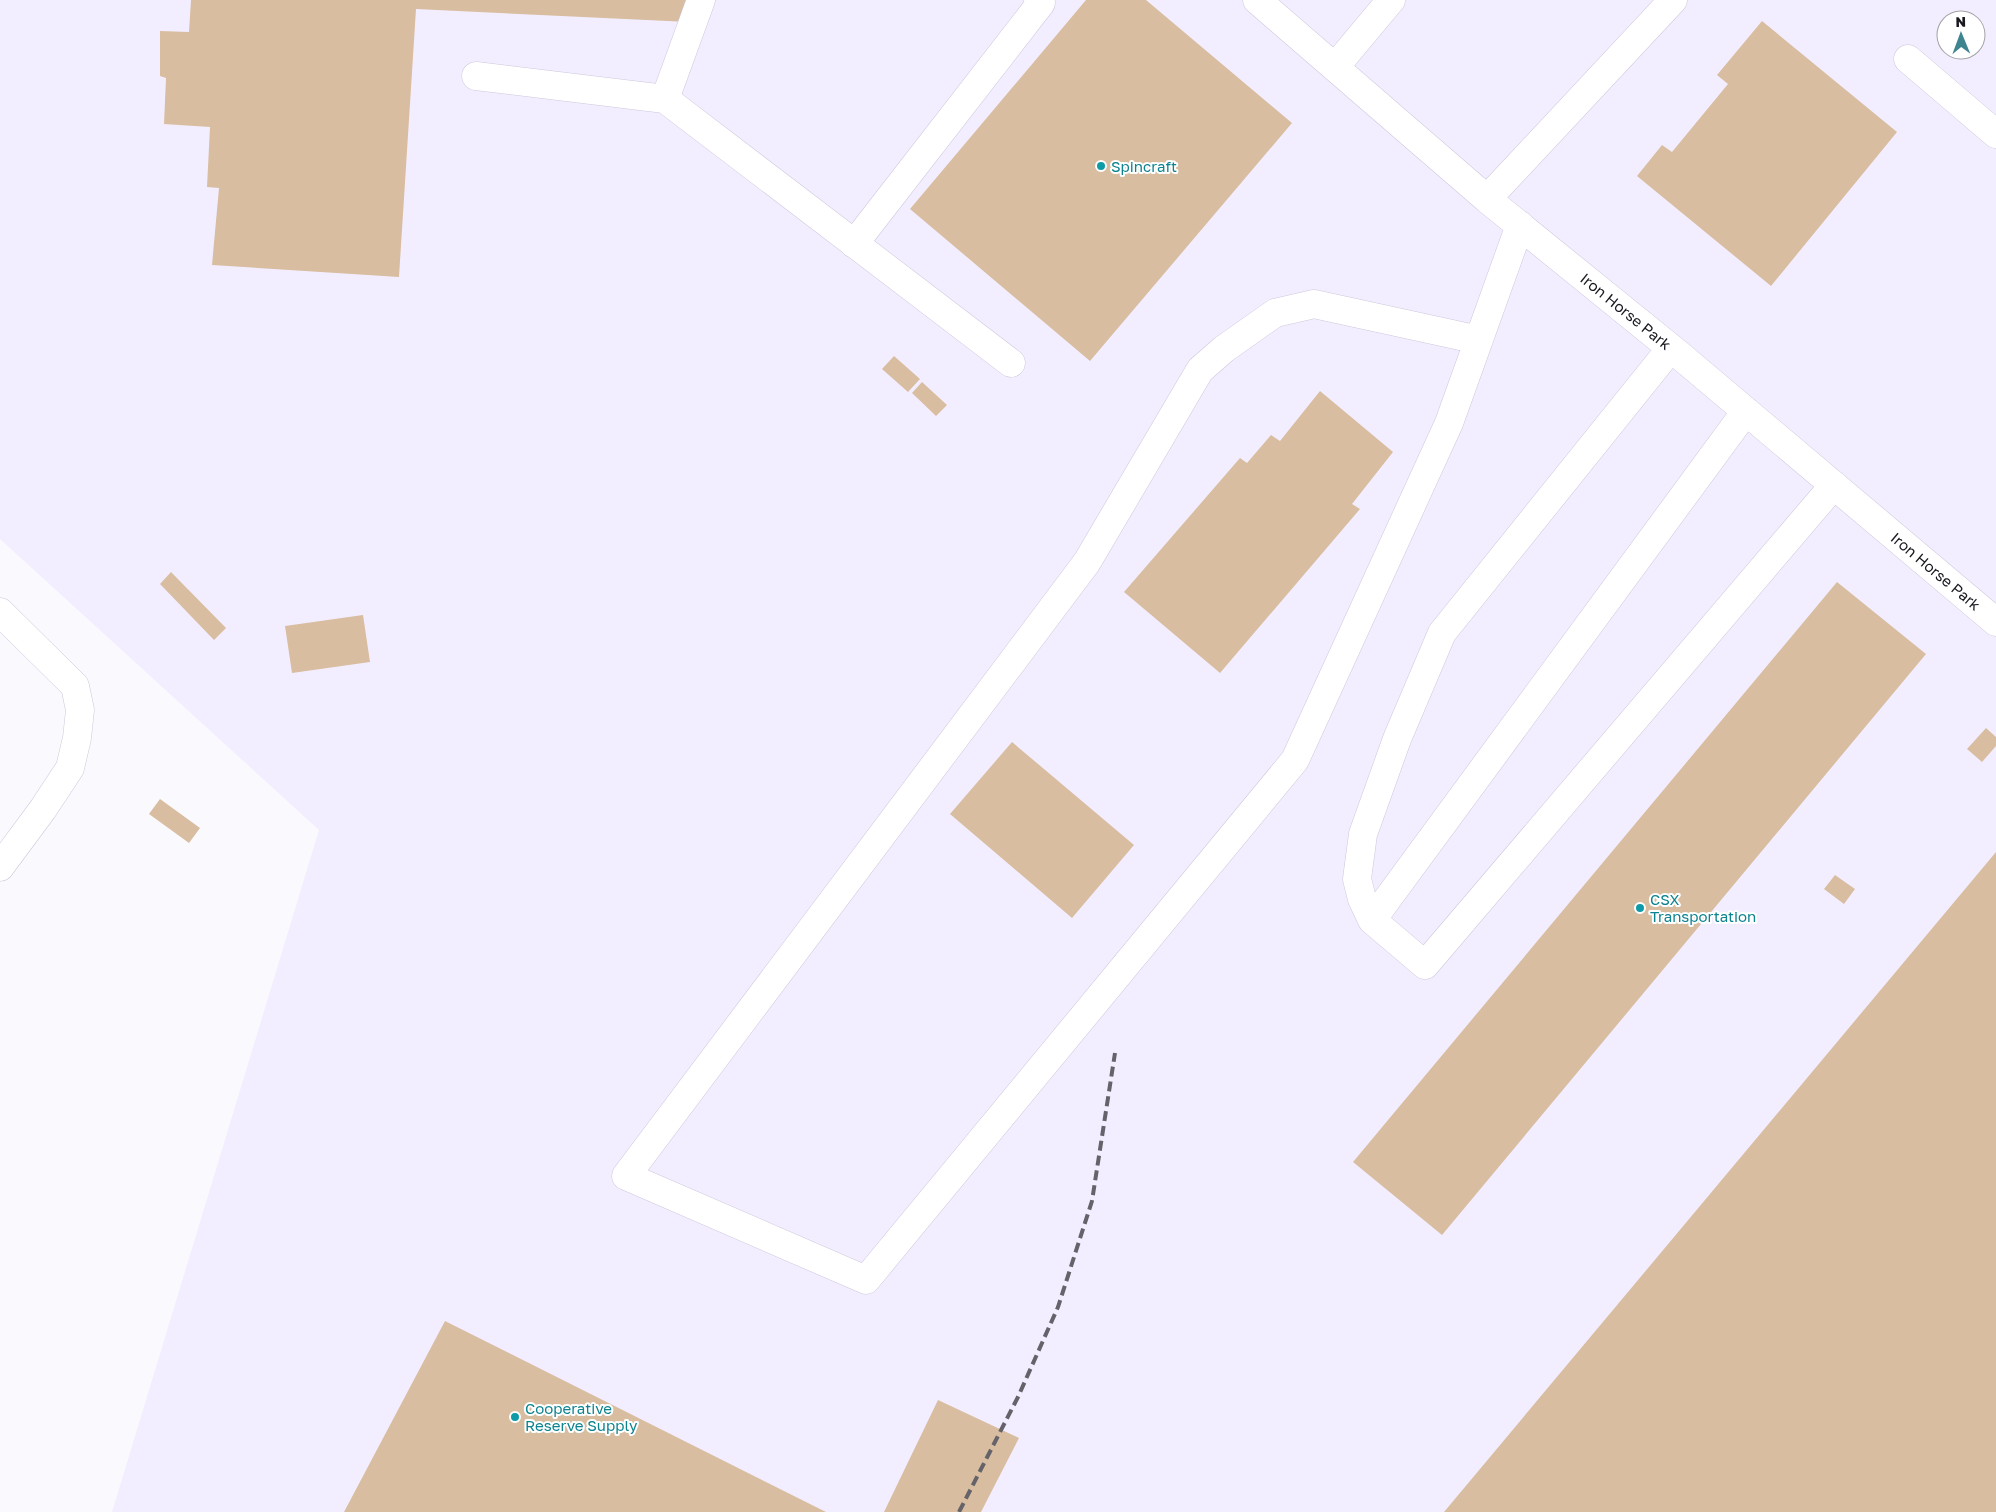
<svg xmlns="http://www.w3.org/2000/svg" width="1996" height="1512" font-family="'Golos Text',sans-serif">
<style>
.built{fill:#f3eeff;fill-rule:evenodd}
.building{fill:#d8bda0}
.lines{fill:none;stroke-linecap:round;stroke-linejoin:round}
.minor-casing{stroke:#cec7db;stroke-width:29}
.minor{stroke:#fff;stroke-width:28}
.rail{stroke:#656369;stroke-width:4;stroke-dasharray:10 5;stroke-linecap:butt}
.culture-dot{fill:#0f9aa8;stroke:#fff;stroke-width:2}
.labels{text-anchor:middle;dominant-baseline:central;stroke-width:4;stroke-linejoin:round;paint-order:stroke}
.culture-label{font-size:15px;fill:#0d838f;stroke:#fff;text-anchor:start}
.street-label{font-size:15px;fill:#1a171f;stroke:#fff}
</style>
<rect width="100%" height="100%" fill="#faf9fd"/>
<path class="built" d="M0 0H1996V1512H112L319 830 0 539ZM1946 20H1976V50H1946Z"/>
<path class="building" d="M191 0H691L689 22 416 9 399 277 212 265 219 188 207 187 210 127 164 124 166 78 160 76V31L189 32Z
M1086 0H1146L1292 123 1090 361 910 209Z
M1762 21 1897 132 1771 286 1637 176 1662 145 1672 152 1728 84 1717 75Z
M894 356 920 379 908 392 882 369Z
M922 382 947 405 936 416 912 393Z
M1320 391 1393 452 1352 504 1360 509 1220 673 1124 592 1240 458 1247 463 1271 435 1280 441Z
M171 572 226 628 214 640 160 584Z
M1837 582 1926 654 1442 1235 1353 1162Z
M363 615 370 662 292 673 285 626Z
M1986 728 1996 737V746L1982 762 1967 749Z
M1012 742 1134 845 1072 918 950 814Z
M160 799 200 828 189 843 149 814Z
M1996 852V1512H1444Z
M1835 875 1855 889 1844 904 1824 889Z
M445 1321 826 1512H344Z
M938 1400 1019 1438 981 1512H884Z"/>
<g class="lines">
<g class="minor-casing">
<path id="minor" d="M1257 0 1487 199 1677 353 1996 622
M1908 59 1996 134
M1335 67 1391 0
M476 76 665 99 701 0
M665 99 1011 363
M1487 199 1673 0
M854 244 1041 3 1038 0
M1479 340 1314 304 1275 313 1224 349 1200 370 1087 562 626 1176 866 1280 1295 760 1449 423 1520 225
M1671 348 1442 633 1397 739 1363 834 1357 879 1362 899 1372 920 1425 965 1834 485
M0 612 75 686 80 710 77 738 70 768 43 809 0 867
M1372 920 1746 411"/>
</g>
<use href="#minor" class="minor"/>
<path class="rail" d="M959 1512 1018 1397 1058 1307 1092 1201 1115 1053"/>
</g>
<g class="culture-dot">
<circle cx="1101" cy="166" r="5"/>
<circle cx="1640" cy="908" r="5"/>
<circle cx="515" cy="1417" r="5"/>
</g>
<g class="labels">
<g class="culture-label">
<text x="1111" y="166">Spincraft</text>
<text x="1650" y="899">CSX<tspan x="1650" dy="17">Transportation</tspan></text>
<text x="525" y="1408">Cooperative<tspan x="525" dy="17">Reserve Supply</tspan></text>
</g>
<g class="street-label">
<text transform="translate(1626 311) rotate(39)">Iron Horse Park</text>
<text transform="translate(1936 571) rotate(40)">Iron Horse Park</text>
</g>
</g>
<g transform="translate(1961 35) rotate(359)"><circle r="24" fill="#ffffff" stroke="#a3a2a5"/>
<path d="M0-4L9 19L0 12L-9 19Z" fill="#3f8590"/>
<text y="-8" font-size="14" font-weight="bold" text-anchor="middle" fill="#1a171f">N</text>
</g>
</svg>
